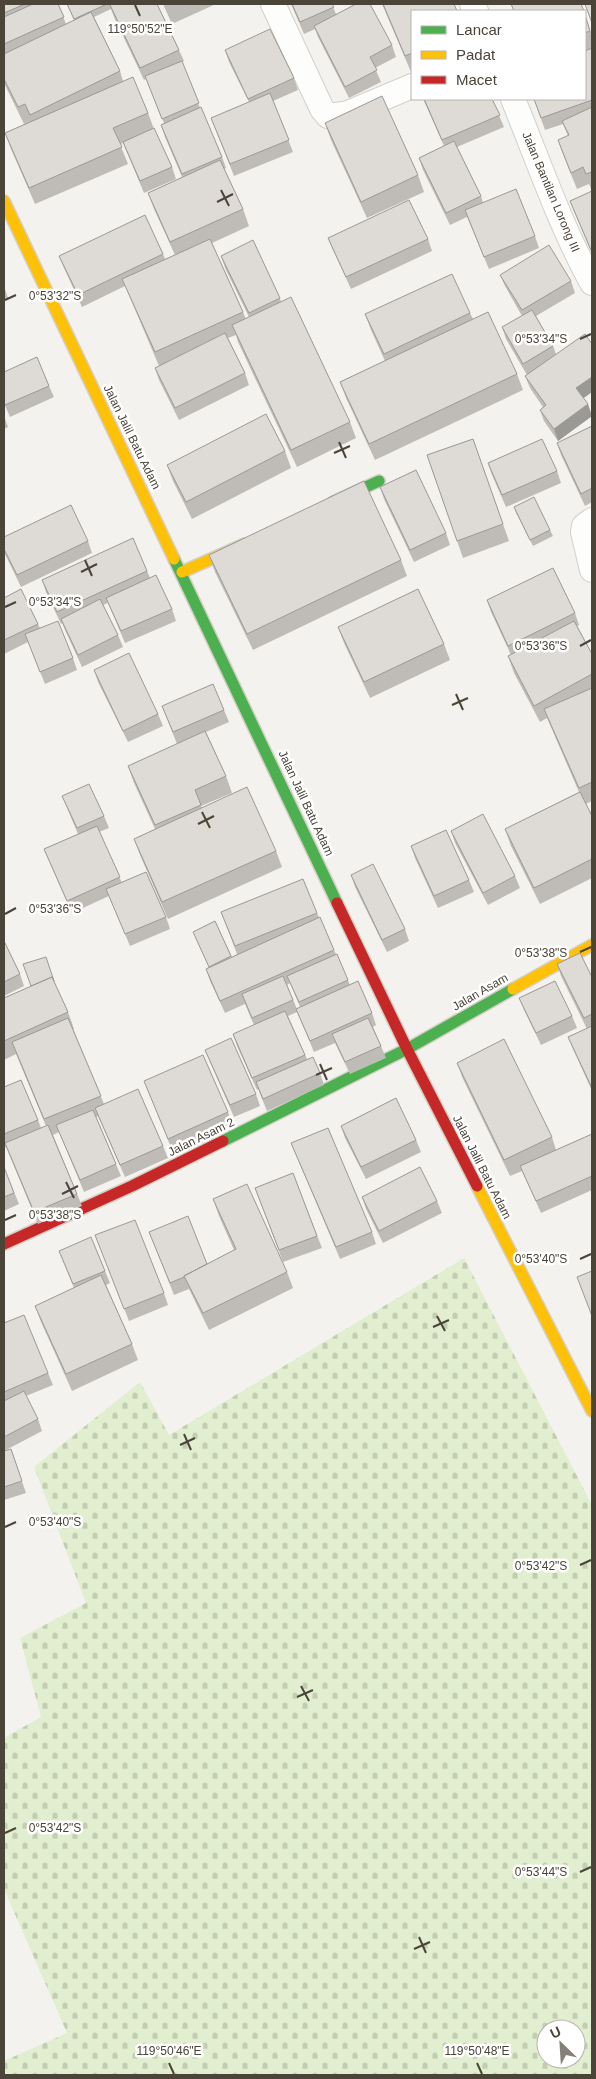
<svg xmlns="http://www.w3.org/2000/svg" width="596" height="2079" font-family="Helvetica,sans-serif">
<style>
.cemetery{fill:url(#cemetery-stones);fill-rule:evenodd}
.lines{fill:none;stroke-linecap:round;stroke-linejoin:round}
.street-casing{stroke:#d2d0cb;stroke-width:26}
.fast-casing{stroke:#d3cfc5;stroke-width:14}
.slow-casing{stroke:#d3cfc5;stroke-width:14}
.jam-casing{stroke:#d3cfc5;stroke-width:14}
.street{stroke:#fdfdfc;stroke-width:24}
.fast{stroke:#4caf50;stroke-width:11}
.slow{stroke:#ffc107;stroke-width:11}
.jam{stroke:#c62828;stroke-width:11}
.wall{fill:#bfbcb8;fill-rule:evenodd}
.shaded-wall{fill:#9b9996}
.building{fill:#dedbd6;stroke:#9b9996}
.ticks{fill:none;stroke:#4b4439;stroke-width:2}
.labels{text-anchor:middle;dominant-baseline:central;stroke-width:5;stroke-linejoin:round;paint-order:stroke}
.street-label{font-size:12px;fill:#4b4439;stroke:#fff}
.ticks-label{font-size:12px;text-anchor:middle;fill:#4b4439;stroke:#fff;stroke-width:5;stroke-linejoin:round;paint-order:stroke}
</style>
<defs>
<pattern id="cemetery-stones" width="16" height="16" patternUnits="userSpaceOnUse" patternTransform="scale(1.25)"><rect width="16" height="16" fill="#e1eecf"/><path d="M2 7V4a2 2 0 0 1 4 0v3zM10 15v-3a2 2 0 0 1 4 0v3z" fill="#c3cdb2"/></pattern>
</defs>
<rect width="100%" height="100%" fill="#f4f2ee"/>
<path class="cemetery" d="M464 1258 592 1505V2075H4V2061L67 2033 4 1889V1738L41 1717 20 1638 86 1603 34 1467 140 1382 169 1435ZM546 2029H576V2059H546Z"/>
<g class="lines">
<g class="street-casing">
<path id="street" d="M273 4 322 109 328 116 348 113 412 86
M472 4 476 11
M513 99C538 160 560 225 592 283
M592 520 584 526 583 532 592 570"/>
</g>
<g class="fast-casing">
<path id="fast" d="M333 502 379 481
M174 559 337 903
M223 1141 407 1049 513 989"/>
</g>
<g class="slow-casing">
<path id="slow" d="M4 201 174 559
M182 572 245 544
M513 989 592 945
M477 1186 592 1411"/>
</g>
<g class="jam-casing">
<path id="jam" d="M337 903 407 1049 477 1186
M4 1244 132 1186 223 1141"/>
</g>
<use href="#street" class="street"/>
<use href="#fast" class="fast"/>
<use href="#slow" class="slow"/>
<use href="#jam" class="jam"/>
</g>
<path class="wall" d="M4 4H58L66 24 74 20 67 4H157L179 50 184 61 182 62 200 108 222 157 226 168 224 169 243 209 249 226 212 243 246 319 249 317 225 268 221 256 280 298 281 302 350 422 356 438 297 467 238 342 236 335 228 338 245 373 249 385 179 420 159 380 155 368 159 366 125 286 82 307 64 268 59 256 163 254 165 259 175 255 154 209 148 193 182 177 165 137 161 125 164 123 146 79 144 80 114 17 111 9 94 17 120 71 123 81 148 113 154 129 172 167 176 179 144 193 123 143 120 144 128 164 35 204 11 149 5 133 31 121 24 124 4 83Z
M163 4H216L172 24Z
M291 4H332L336 14 392 45 396 57 375 68 381 82 349 98 318 37 315 29 304 34Z
M382 4H454L412 11V72H411Z
M585 13 592 36V191L589 184 577 189 564 157 558 140 568 136 563 124 545 130 534 99H585Z
M225 50 294 78 298 90 273 101 293 152 234 176 211 118 249 102 229 62Z
M423 99H492L504 127 457 147 481 196 483 203 535 236 539 248 489 269 467 217 450 225 423 170 419 158 444 146Z
M325 123 418 175 424 192 367 218 331 140Z
M592 191V254L570 201Z
M328 238 428 239 432 251 351 289 333 250Z
M500 275 571 281 575 293 536 316 553 346 556 354 592 344V392L583 398 592 416 558 441 544 421 540 410 543 407 530 388 525 376 527 375 506 339 502 327 522 316 505 286Z
M4 286 8 298 4 300Z
M470 313 473 319 517 374 523 390 375 460 346 398 340 382 385 361 371 330 365 314Z
M4 372 49 386 54 397 10 417 4 403Z
M4 416 8 427 4 429Z
M592 426V502L585 506 561 455 557 443Z
M473 439 509 541 463 558 427 455Z
M285 451 291 468 192 519 173 481 167 465Z
M488 463 557 471 561 483 506 507 492 475Z
M380 487 446 533 450 545 414 562 384 499Z
M514 507 550 530 553 536 533 546 516 513Z
M4 537 88 541 92 553 21 587 4 552Z
M209 555 401 560 407 576 253 650 215 572Z
M147 571 150 578 172 609 176 621 125 643 108 603 103 605 118 635 123 647 82 667 65 630 62 623 61 624 46 592 42 580Z
M4 598 38 624 40 628 73 658 77 670 45 684 28 642 4 654Z
M487 600 575 613 579 625 577 626 592 654V801L586 804 592 816V878L540 904 511 846 505 829 579 792 547 718 540 722 514 673 508 656 511 655 491 612Z
M338 627 444 644 450 660 370 698 344 643Z
M94 670 158 714 163 726 128 742 98 682Z
M162 706 224 710 229 722 206 732 226 776 232 793 201 806 202 808 276 851 282 867 168 919 140 855 134 839 155 829 134 783 128 766 177 744Z
M62 796 104 816 109 828 99 832 122 883 166 917 170 929 130 946 109 896 72 913 49 861 44 849 78 834 67 808Z
M451 831 515 876 520 888 488 905 455 843Z
M411 846 469 880 474 892 438 908 415 858Z
M351 875 405 929 409 941 387 952 355 887Z
M221 912 317 913 334 950 350 985 372 1013 376 1025 373 1027 381 1046 386 1058 350 1074 335 1043 314 1052 297 1012 288 1016 307 1059 320 1073 324 1085 267 1111 258 1089 257 1090 237 1046 233 1034 254 1025 245 1004 225 1013 210 981 206 969 209 967 193 932 215 921 232 957 237 954ZM290 983 300 1007 297 1009 287 985Z
M4 941 20 974 24 986 4 996Z
M557 964 592 977V1091L573 1049 568 1037 587 1029 561 976Z
M54 982 68 1012 74 1029H73L104 1104 163 1146 168 1158 125 1177 98 1116 96 1117 121 1176 84 1192 59 1132 53 1135 82 1206 38 1224 6 1147 4 1148V1087L38 1120 41 1128 46 1126 16 1054 4 1060V998Z
M519 998 572 1016 577 1028 541 1045 524 1010Z
M205 1050 256 1094 260 1106 234 1117 210 1062Z
M457 1063 552 1137 556 1150 592 1134V1190L541 1213 522 1171 510 1176 463 1079Z
M144 1081 228 1112 232 1124 172 1150Z
M341 1126 416 1140 421 1152 366 1179 345 1138Z
M291 1143 372 1232 376 1244 340 1259 296 1155Z
M4 1167 19 1204 4 1211Z
M293 1173 322 1248 283 1262 255 1188Z
M362 1197 437 1201 442 1213 383 1243 366 1209Z
M213 1199 287 1272 293 1288 209 1330 189 1289 174 1295 149 1232 207 1264 234 1250 219 1216Z
M100 1247 164 1293 168 1305 129 1321Z
M59 1251 105 1271 110 1283 106 1285 132 1344 138 1360 72 1391 41 1322 35 1306 74 1288Z
M4 1323 48 1373 53 1385 26 1396 38 1419 42 1431 4 1451 11 1449 26 1493 4 1500Z"/>
<path class="shaded-wall" d="M592 377V392L581 400 576 388Z
M588 404 592 416 558 441 554 429Z"/>
<path class="building" d="M4 4H25L4 13Z
M33 4H58L64 17 4 44V17Z
M67 4H107L74 19Z
M113 4H157L179 50 140 68 110 5Z
M292 4H332L334 7 300 22Z
M356 4H370L392 45 370 57 377 70 345 87 314 26Z
M383 4H454L457 11H412V53L405 56Z
M511 4H581L584 11H514Z
M585 4H592V23Z
M91 12 120 71 30 115 25 104 18 107 4 79V54Z
M585 15 590 31 585 33Z
M270 29 294 78 248 99 225 50Z
M592 48V100L541 118 534 99H585V51Z
M182 61 199 103 162 119 145 76Z
M133 77 148 113 113 128 122 147 29 188 5 133Z
M270 93 289 140 230 164 211 118Z
M382 96 418 175 361 202 325 123Z
M424 99H492L500 115 442 140Z
M201 107 222 157 182 174 161 125Z
M592 107V172L586 174 583 167 571 173 558 140 569 135 562 121Z
M154 128 172 167 140 181 123 142Z
M454 141 481 196 446 213 419 158Z
M220 160 243 209 170 242 148 193Z
M516 189 535 236 484 257 465 210Z
M592 191V249L591 250 570 201Z
M409 200 428 239 346 277 328 238Z
M145 215 163 254 78 295 59 256Z
M210 239 243 312 155 352 122 279Z
M253 240 280 298 249 313 221 256Z
M549 245 571 281 522 310 500 275Z
M452 274 470 313 384 354 365 314Z
M291 297 350 422 291 450 232 325Z
M532 310 553 346 523 364 502 327Z
M488 312 517 374 369 444 340 382Z
M225 333 245 373 175 408 155 368Z
M585 334 592 344V377L576 388 588 404 554 429 540 410 546 405 525 376Z
M37 357 49 386 5 405 4 401V372Z
M266 414 285 451 186 502 167 465Z
M592 426V488L581 494 557 443Z
M473 439 503 524 457 541 427 455Z
M542 439 557 471 502 495 488 463Z
M416 470 446 533 410 550 380 487Z
M364 481 401 560 247 634 209 555Z
M534 497 550 530 530 540 514 507Z
M71 505 88 541 17 575 4 549V537Z
M133 538 147 571 57 612 42 580Z
M553 568 575 613 508 646 487 600Z
M156 575 172 609 121 631 106 598Z
M21 589 38 624 4 640V598Z
M418 589 444 644 364 682 338 627Z
M100 599 118 635 78 655 61 619Z
M58 621 73 658 40 672 25 634Z
M574 621 592 654V674L534 706 508 656Z
M129 653 158 714 123 731 94 670Z
M213 684 224 710 173 732 162 706Z
M592 688V782L579 788 544 709Z
M205 731 226 776 195 790 201 805 155 825 128 766Z
M89 784 104 816 77 828 62 796Z
M247 787 276 851 162 902 134 839Z
M580 792 592 816V859L534 888 505 829Z
M483 814 515 876 483 893 451 831Z
M97 826 120 877 67 901 44 849Z
M446 830 469 880 434 896 411 846Z
M373 864 405 929 382 940 351 875Z
M146 872 166 917 125 934 106 889Z
M303 879 317 913 235 946 221 912Z
M320 917 334 950 220 1001 206 969Z
M215 921 231 956 209 967 193 932Z
M4 941 20 974 4 982Z
M580 953 592 977V1014L584 1018 557 964Z
M337 954 348 980 299 1002 287 976Z
M46 957 54 981 52 977 31 986 23 964Z
M283 976 293 1000 252 1018 242 994Z
M52 977 68 1012 4 1041V998Z
M358 981 372 1013 310 1041 296 1009Z
M555 981 572 1016 536 1033 519 998Z
M285 1011 305 1055 252 1078 233 1034Z
M68 1018 101 1096 44 1119 12 1042Z
M368 1018 381 1046 345 1062 332 1034Z
M592 1026V1088L568 1037Z
M231 1038 256 1094 230 1105 205 1050Z
M504 1039 552 1137 504 1160 457 1063Z
M203 1055 228 1112 168 1139 144 1081Z
M313 1057 320 1073 263 1099 256 1082Z
M21 1080 38 1120 4 1134V1087Z
M138 1089 163 1146 120 1165 95 1108Z
M396 1098 416 1140 361 1167 341 1126Z
M93 1110 116 1164 80 1180 56 1125Z
M48 1125 77 1194 34 1212 5 1143Z
M328 1128 372 1232 336 1247 291 1143Z
M592 1134V1176L536 1201 520 1166Z
M4 1167 14 1193 4 1197Z
M420 1167 437 1201 379 1231 362 1197Z
M293 1173 317 1236 279 1250 255 1188Z
M247 1184 287 1272 203 1313 184 1276 236 1249 213 1199Z
M188 1216 207 1264 184 1276V1277L170 1283 149 1232Z
M135 1220 164 1293 124 1309 95 1235Z
M91 1237 105 1271 73 1284 59 1251Z
M592 1271V1316L577 1277Z
M101 1275 132 1344 66 1374 35 1306Z
M24 1315 48 1373 4 1392V1323Z
M24 1391 38 1419 4 1437V1401Z
M11 1449 22 1481 4 1487V1451Z"/>
<path class="ticks" d="M135 5 140 16M221 190 229 206M217 202 233 194M5 300 16 295M580 339 591 334M339 442 346 458M334 453 350 446M85 560 92 576M81 572 97 564M5 607 16 602M580 646 591 640M456 694 463 710M452 705 468 698M202 812 210 828M198 824 214 816M5 914 16 908M580 952 591 947M320 1064 327 1080M316 1075 332 1068M66 1182 74 1198M62 1194 78 1186M5 1220 16 1215M580 1259 591 1254M437 1316 445 1331M433 1327 449 1320M184 1434 191 1450M180 1445 195 1438M5 1527 16 1522M580 1565 591 1560M301 1686 309 1701M297 1697 313 1690M5 1833 16 1828M580 1872 591 1867M419 1937 426 1953M414 1949 430 1942M169 2063 174 2074M477 2063 482 2074"/>
<g class="labels">
<g class="street-label">
<text transform="translate(551 192) rotate(67)">Jalan Bantilan Lorong III</text>
<text transform="translate(132 437) rotate(64)">Jalan Jalil Batu Adam</text>
<text transform="translate(306 803) rotate(65)">Jalan Jalil Batu Adam</text>
<text transform="translate(480 992) rotate(-30)">Jalan Asam</text>
<text transform="translate(201 1137) rotate(-26)">Jalan Asam 2</text>
<text transform="translate(482 1167) rotate(63)">Jalan Jalil Batu Adam</text>
</g>
</g>
<g class="ticks-label">
<text x="140" y="33">119°50'52"E</text>
<text x="55" y="300">0°53'32"S</text>
<text x="541" y="343">0°53'34"S</text>
<text x="55" y="606">0°53'34"S</text>
<text x="541" y="650">0°53'36"S</text>
<text x="55" y="913">0°53'36"S</text>
<text x="541" y="957">0°53'38"S</text>
<text x="55" y="1219">0°53'38"S</text>
<text x="541" y="1263">0°53'40"S</text>
<text x="55" y="1526">0°53'40"S</text>
<text x="541" y="1570">0°53'42"S</text>
<text x="55" y="1832">0°53'42"S</text>
<text x="541" y="1876">0°53'44"S</text>
<text x="169" y="2055">119°50'46"E</text>
<text x="477" y="2055">119°50'48"E</text>
</g>
<rect width="596" height="2079" fill="none" stroke="#4b4439" stroke-width="10"/>
<rect x="411" y="10" width="175" height="90" fill="#ffffff" stroke="#b7b4b0"/>
<rect x="421" y="26" width="25" height="8" fill="#4caf50" stroke="#b7b4b0"/>
<text x="456" y="35" font-size="15" fill="#4b4439">Lancar</text>
<rect x="421" y="51" width="25" height="8" fill="#ffc107" stroke="#b7b4b0"/>
<text x="456" y="60" font-size="15" fill="#4b4439">Padat</text>
<rect x="421" y="76" width="25" height="8" fill="#c62828" stroke="#b7b4b0"/>
<text x="456" y="85" font-size="15" fill="#4b4439">Macet</text>
<g transform="translate(561 2044) rotate(335)"><circle r="24" fill="#ffffff" stroke="#b7b4b0"/>
<path d="M0-4L9 19L0 12L-9 19Z" fill="#868178"/>
<text y="-8" font-size="14" font-weight="bold" text-anchor="middle" fill="#4b4439">U</text>
</g>
</svg>
